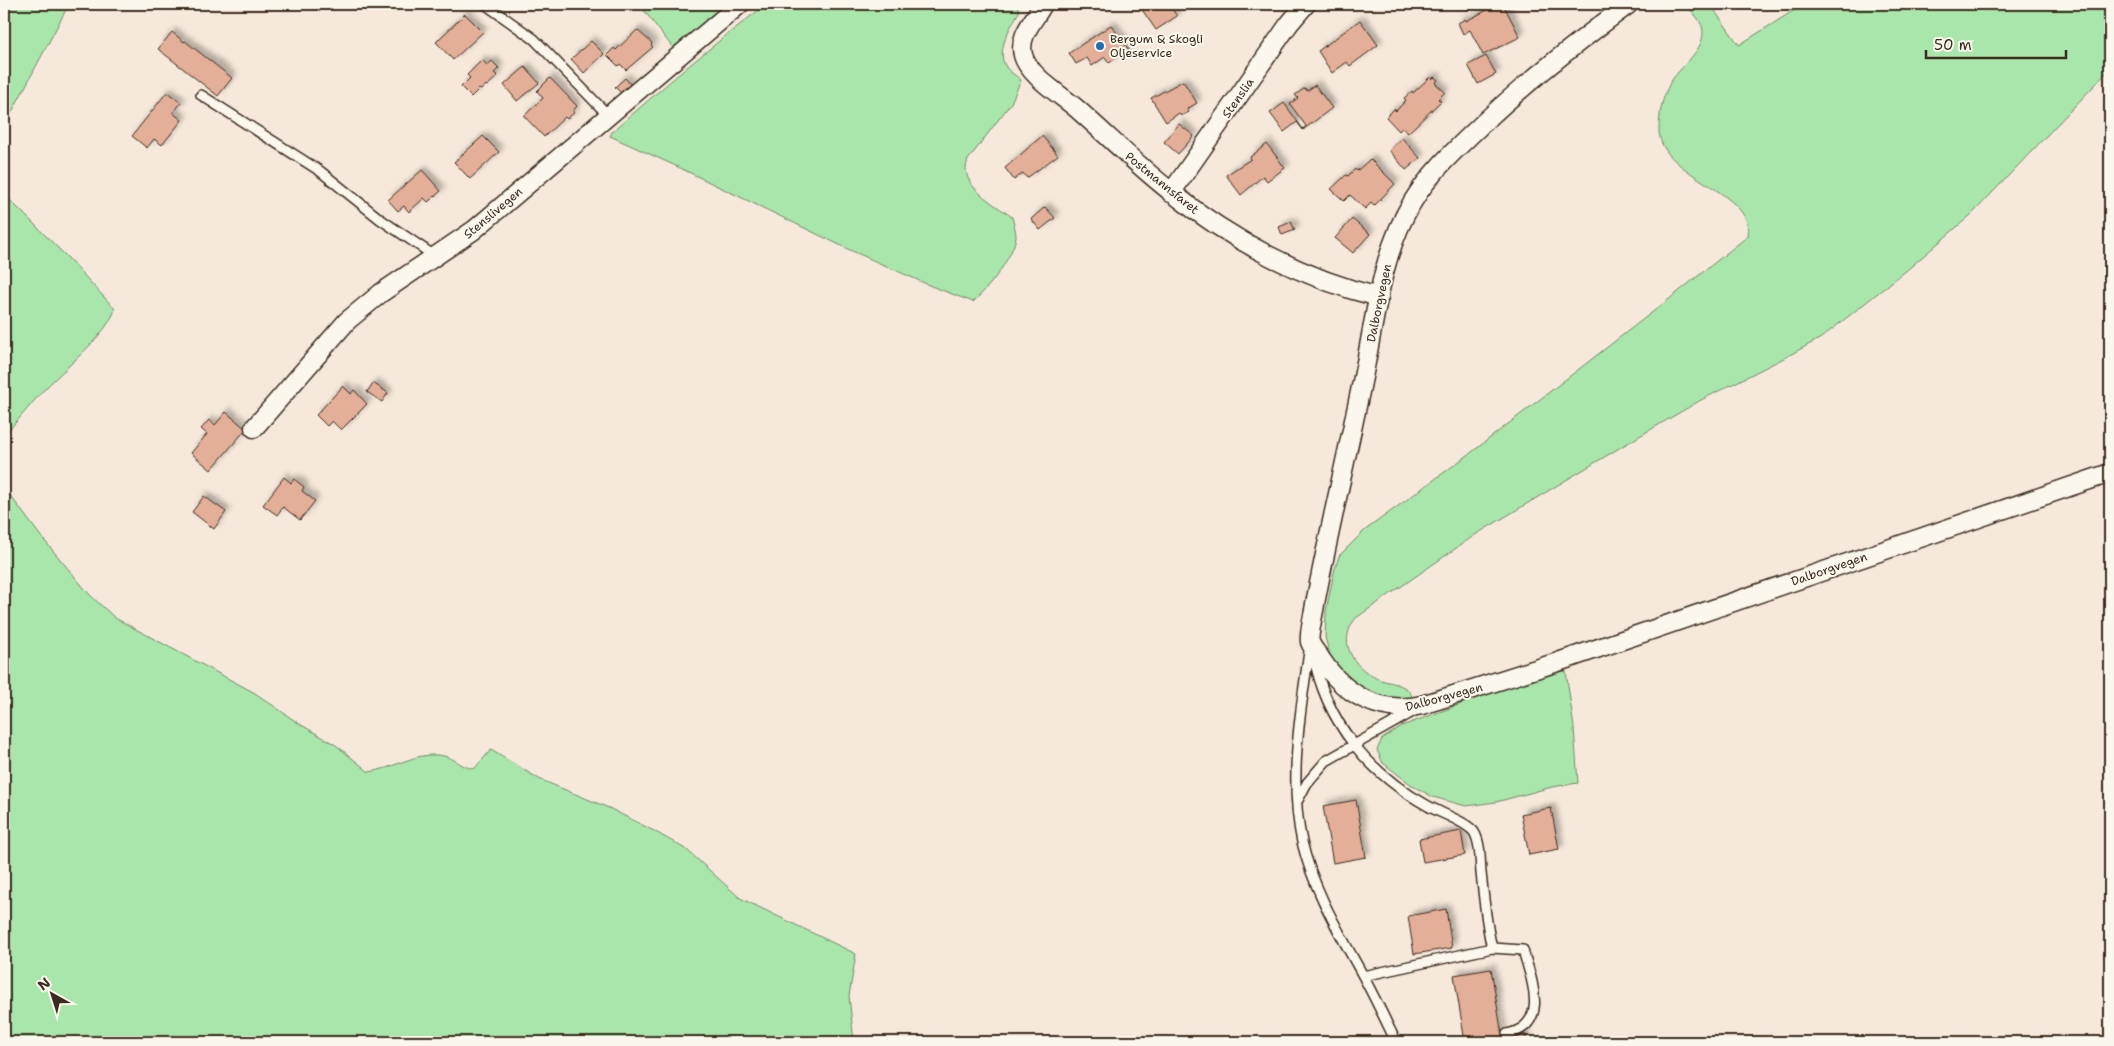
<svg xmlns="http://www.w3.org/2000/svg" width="2114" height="1046" font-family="'Shantell Sans',sans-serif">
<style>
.green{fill:#a9e6ac;stroke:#728865}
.building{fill:#e4af98;stroke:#3b2a1e;filter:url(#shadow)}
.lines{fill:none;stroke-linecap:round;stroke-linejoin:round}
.service-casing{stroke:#3b2a1e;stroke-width:12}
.minor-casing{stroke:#3b2a1e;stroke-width:21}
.service{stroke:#fbf7ec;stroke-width:9}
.minor{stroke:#fbf7ec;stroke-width:18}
.poi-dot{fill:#1f6fb2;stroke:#fbf7ec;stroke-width:2}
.labels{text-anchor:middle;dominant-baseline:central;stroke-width:4;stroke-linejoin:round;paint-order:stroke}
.poi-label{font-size:12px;fill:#3b2a1e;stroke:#fbf7ec;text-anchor:start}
.street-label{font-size:12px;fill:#3b2a1e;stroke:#fbf7ec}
</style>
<defs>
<filter id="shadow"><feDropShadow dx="4.5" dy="-4.5" stdDeviation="2.5" flood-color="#0004"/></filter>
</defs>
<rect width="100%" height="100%" fill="#f6e9db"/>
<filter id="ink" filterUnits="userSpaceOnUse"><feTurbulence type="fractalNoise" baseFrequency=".02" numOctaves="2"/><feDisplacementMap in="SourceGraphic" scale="10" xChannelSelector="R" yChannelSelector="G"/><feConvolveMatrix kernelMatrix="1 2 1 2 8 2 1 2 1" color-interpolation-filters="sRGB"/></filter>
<g filter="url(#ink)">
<path class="green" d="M4 4H69L4 127Z
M639 4H726L673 48Z
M767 4 955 5 1017 4 1019 12C1011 26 995 51 1006 67 1009 72 1017 76 1021 80L1011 103 968 160C957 185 995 204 1012 217 1013 222 1016 230 1016 236 1014 256 988 289 973 302L931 286 850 250 678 167 610 136 612 132C662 88 713 44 767 4Z
M1678 4H1710L1739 45 1804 4H2110V69L1972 214 1907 270 1821 338 1784 358 1701 400 1626 444 1475 535 1356 618C1337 641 1352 666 1376 678 1386 683 1399 682 1408 690 1411 693 1412 696 1413 700L1393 699 1368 693 1350 682 1330 655 1325 637 1326 611 1334 572 1339 556 1364 531 1472 452 1668 300 1748 236C1755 191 1661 177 1659 131 1659 114 1662 98 1670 83 1682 63 1718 42 1696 16 1690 9 1687 7 1678 4Z
M4 194 68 258 115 309C107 336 62 370 42 392 29 406 18 421 4 435Z
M4 487 39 534 90 595 115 618 255 693 298 723 336 745 369 772C393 769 413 753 438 755 456 757 458 766 474 769L491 750 539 779 609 808 654 831 687 850 740 898 856 954 849 996 854 1042H4Z
M1566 671 1574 728 1578 783 1552 787 1496 802 1466 806 1433 797 1413 786 1383 763 1377 750 1382 739 1402 726 1544 673Z"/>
<path class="building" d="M1138 4H1168L1177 16 1156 30Z
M1499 4H1503L1520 37 1483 55 1470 30 1463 34 1458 23 1465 19 1466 21Z
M465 14 483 32 453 60 436 42Z
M1360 20 1378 45 1350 66 1347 62 1332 73 1318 51Z
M1111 25 1129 50 1109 63 1105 57 1092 66 1087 58 1076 64 1069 53Z
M637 30 652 43 651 45 653 47 626 70 620 64 618 66 607 55 614 48 616 50Z
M172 32 184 42 185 41 232 78 218 96 158 49Z
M591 41 604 54 584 73 571 59Z
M1486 56 1496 74 1478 84 1468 65Z
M482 60 487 65 492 61 499 68 494 73 498 76 487 86 486 85 481 90 479 89 471 97 461 87 470 78 467 75Z
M525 67 539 83 517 101 504 85Z
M1430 77 1432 79 1434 77 1438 80 1435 83 1445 92 1438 99 1441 101 1408 133 1402 128 1399 131 1386 117 1394 109 1396 111 1406 100 1404 98 1412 91 1413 93Z
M550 78 577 106 573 111 574 113 567 119 565 117 544 137 524 116 543 98 537 91Z
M625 78 631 85 622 94 615 87Z
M1183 81 1197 103 1187 109 1189 112 1181 116 1179 113 1166 122 1151 98Z
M1315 85 1332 108 1303 130 1297 122 1284 132 1270 113 1284 103 1303 129 1306 126 1290 104 1298 98 1295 95 1305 88 1307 91Z
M167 92 181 103 173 113 182 120 162 145 154 139 147 148 132 136Z
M1179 124 1194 136 1178 154 1164 142Z
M483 136 499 152 470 179 454 162Z
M1042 136 1058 155 1027 178 1023 173 1014 180 1005 168Z
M1402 138 1420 158 1406 170 1389 150Z
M1267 144 1285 168 1267 181 1263 176 1241 195 1226 175 1251 159 1250 157Z
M1370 159 1395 184 1374 206 1371 203 1365 209 1350 195 1344 201 1331 189 1346 175 1348 176 1355 169 1357 171Z
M422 170 441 191 428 202 424 198 409 212 404 206 398 211 388 200Z
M1045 207 1055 218 1040 230 1031 219Z
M1352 219 1370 234 1353 253 1335 238Z
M1291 222 1295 230 1282 235 1279 227Z
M373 383 388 393 382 402 367 392Z
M343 386 351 394 354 390 367 404 341 430 332 421 327 426 316 415Z
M226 412 246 429 211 470 191 453 207 434 201 429 209 420 215 425Z
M284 477 291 483 294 479 304 487 302 491 315 501 300 520 283 507 277 515 263 505Z
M204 496 226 512 214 529 192 512Z
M1356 800 1366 857 1333 863 1323 806Z
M1551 808 1559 849 1529 855 1521 814Z
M1461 831 1465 855 1423 862 1419 839Z
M1446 909 1452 948 1414 954 1408 916Z
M1491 969 1503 1041 1515 1039 1525 1034 1527 1042H1465L1454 975Z"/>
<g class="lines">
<g class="service-casing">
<path id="service" d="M485 4 534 39 608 115
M201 95 320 171 380 219 436 257
M1310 645C1301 708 1288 778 1302 842 1313 889 1339 932 1362 974 1374 996 1385 1019 1396 1042
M1313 654C1326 722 1368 773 1428 806 1440 813 1467 822 1474 832 1481 843 1480 861 1481 873 1484 898 1486 924 1492 948
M1298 800 1307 783 1326 761 1416 710
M1363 976 1492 948 1523 950C1531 979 1551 1025 1507 1034"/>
</g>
<g class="minor-casing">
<path id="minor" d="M1043 4C1035 20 1018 35 1023 55 1028 75 1061 95 1076 108 1108 136 1137 165 1170 191 1230 240 1304 279 1379 297
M1629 4C1576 43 1525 83 1478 128 1454 151 1430 173 1413 201 1380 254 1375 323 1362 382 1347 456 1329 530 1315 604 1314 613 1308 635 1310 642 1312 648 1318 654 1321 659 1344 694 1379 715 1422 705L1558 662 2110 473
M1171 193 1289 24 1306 4
M254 428 347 321 381 293 474 230 740 4"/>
</g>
<use href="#service" class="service"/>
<use href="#minor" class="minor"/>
</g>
</g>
<circle class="poi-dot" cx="1100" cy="46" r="5"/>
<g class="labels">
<g class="poi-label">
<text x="1110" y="39">Bergum &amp; Skogli<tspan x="1110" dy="14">Oljeservice</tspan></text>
</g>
<g class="street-label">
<text transform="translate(1238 98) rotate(-55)">Stenslia</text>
<text transform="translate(1162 183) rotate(39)">Postmannsfaret</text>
<text transform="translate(493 213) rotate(-40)">Stenslivegen</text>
<text transform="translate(1379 303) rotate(-78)">Dalborgvegen</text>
<text transform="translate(1829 569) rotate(-19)">Dalborgvegen</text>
<text transform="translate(1444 697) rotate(-15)">Dalborgvegen</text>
</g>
</g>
<rect width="2114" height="1046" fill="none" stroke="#fbf7ec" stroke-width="20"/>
<rect x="10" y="10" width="2094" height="1026" fill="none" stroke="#3b2a1e" stroke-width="2" filter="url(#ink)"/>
<g transform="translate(52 994) rotate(321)" stroke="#fbf7ec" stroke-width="4" paint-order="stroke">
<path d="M0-4L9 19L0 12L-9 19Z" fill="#3b2a1e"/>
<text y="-8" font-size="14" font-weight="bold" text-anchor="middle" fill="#3b2a1e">N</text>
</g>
<path d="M1926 50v8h140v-8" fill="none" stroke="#3b2a1e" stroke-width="2.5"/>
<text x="1934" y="50" font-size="15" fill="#3b2a1e" stroke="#fbf7ec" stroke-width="4" paint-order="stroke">50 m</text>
</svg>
